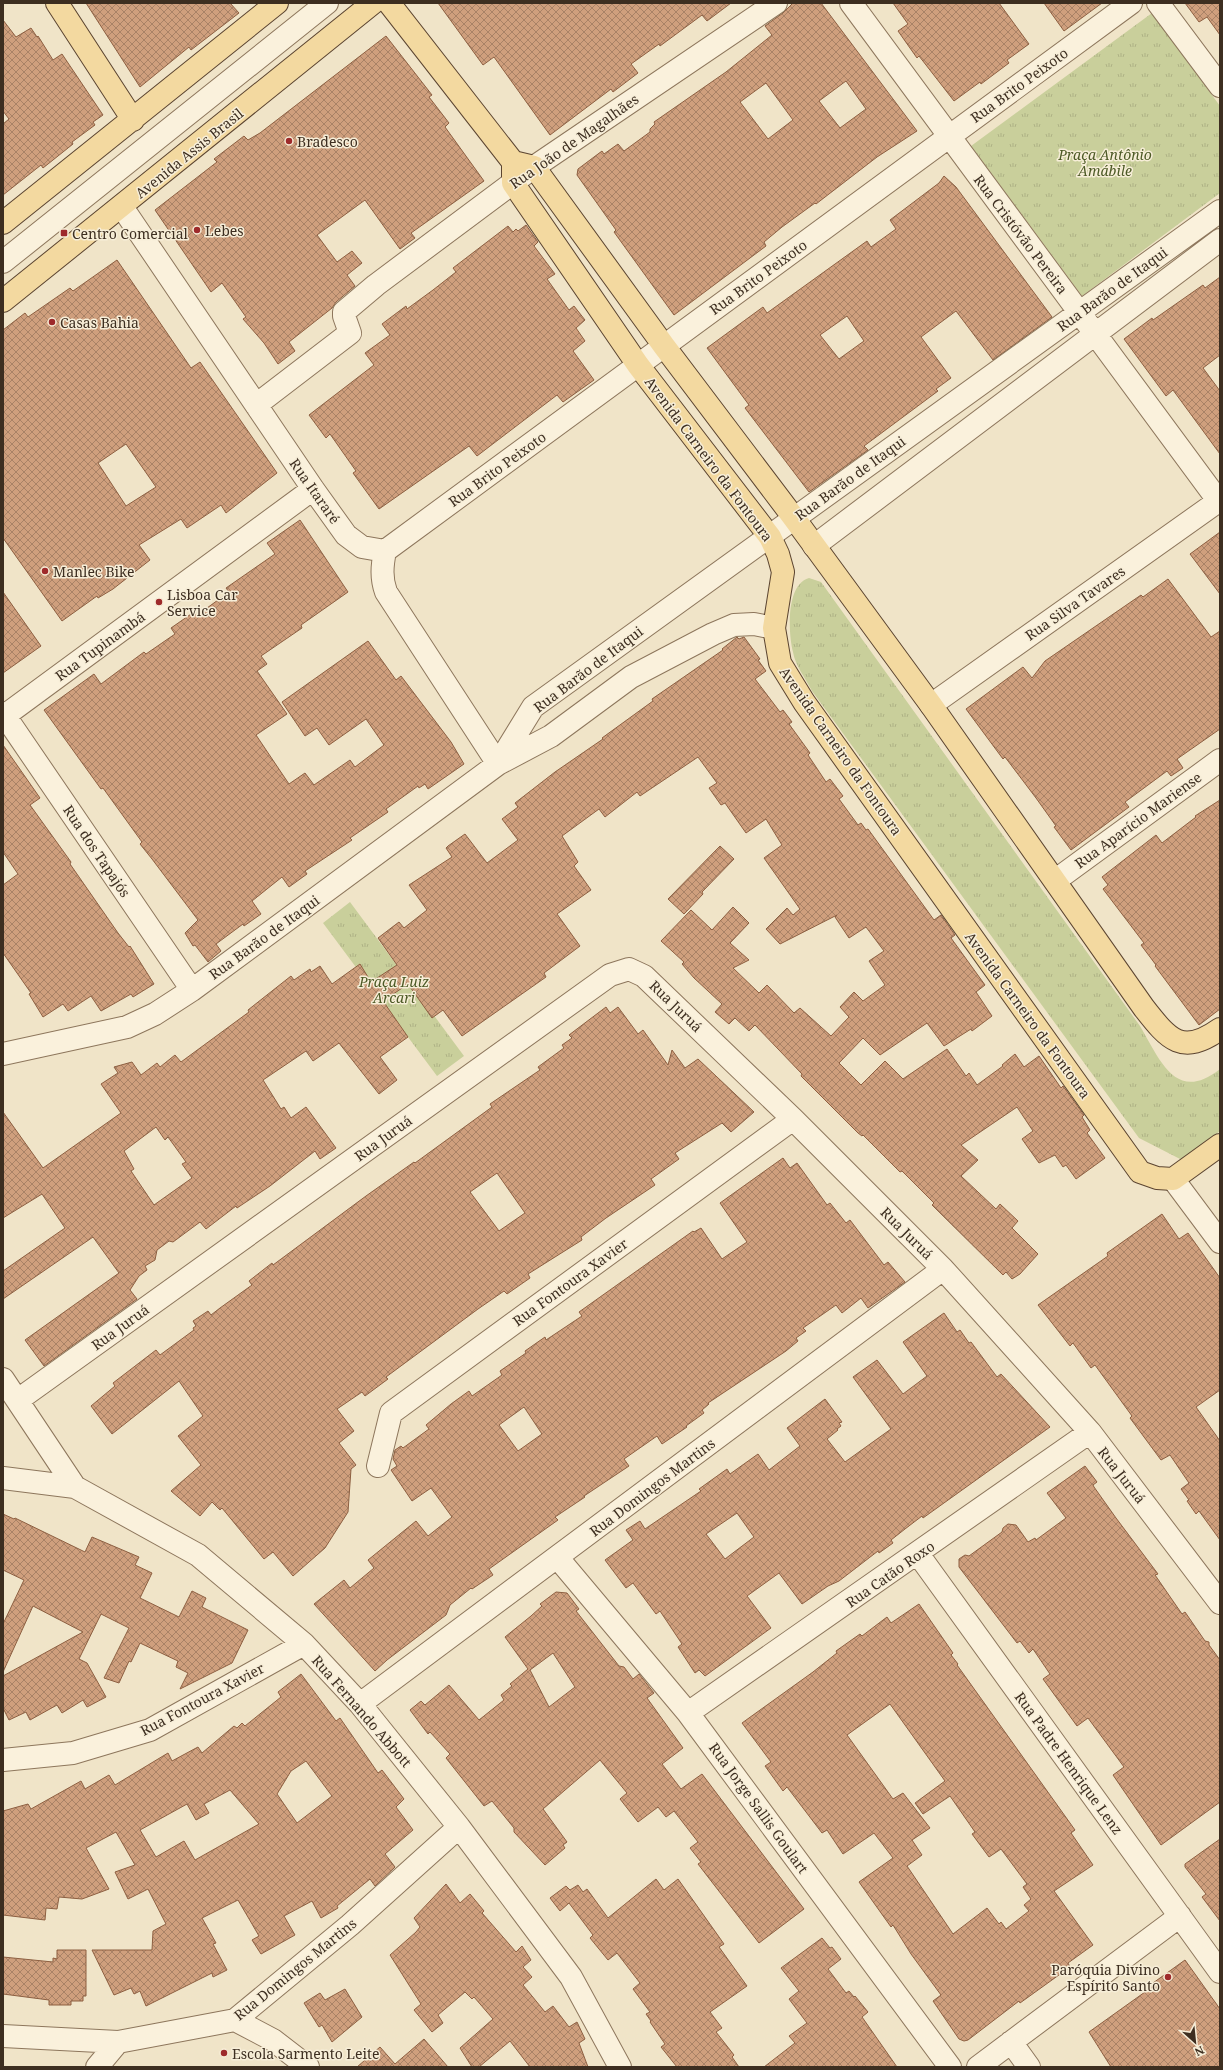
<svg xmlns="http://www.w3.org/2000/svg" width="1223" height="2070" font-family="'Noto Serif',serif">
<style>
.park{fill:url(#park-tufts)}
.building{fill:url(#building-cross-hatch);stroke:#8d5f41;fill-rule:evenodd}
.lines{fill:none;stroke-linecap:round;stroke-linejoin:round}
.minor-casing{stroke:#8d765c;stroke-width:24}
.major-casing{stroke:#5b4430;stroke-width:24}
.minor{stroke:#faf1dc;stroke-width:22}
.major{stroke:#f3d9a0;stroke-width:22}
.poi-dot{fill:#9e2a2b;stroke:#f7eed8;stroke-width:1.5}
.labels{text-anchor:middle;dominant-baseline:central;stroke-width:3;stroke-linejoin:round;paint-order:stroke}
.street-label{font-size:14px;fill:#3d2e20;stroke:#f7eed8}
.poi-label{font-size:14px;fill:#3d2e20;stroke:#f7eed8;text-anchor:start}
.park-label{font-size:14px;font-style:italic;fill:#4d5a26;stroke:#f7eed8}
</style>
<defs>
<pattern id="park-tufts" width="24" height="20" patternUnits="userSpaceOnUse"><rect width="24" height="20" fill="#c9cf9b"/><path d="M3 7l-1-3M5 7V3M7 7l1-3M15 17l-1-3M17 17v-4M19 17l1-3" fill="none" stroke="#aeb285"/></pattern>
<pattern id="building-cross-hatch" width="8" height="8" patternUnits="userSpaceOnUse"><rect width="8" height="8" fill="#cf9f7d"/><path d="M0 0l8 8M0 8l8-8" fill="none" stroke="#a98266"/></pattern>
</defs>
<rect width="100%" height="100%" fill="#f0e4c8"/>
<path class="park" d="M1152 13 1220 106V193L1082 296 971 146Z
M809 578 821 582 1140 1026C1160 1060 1176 1104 1220 1069V1131L1182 1160 1139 1138 812 691C806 679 795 665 793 652 788 633 786 584 809 578Z
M350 902 464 1056 437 1076 323 923Z"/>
<path class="building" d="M86 3H230L239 13 191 50 189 47 140 87Z
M438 3H731L707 21 702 15 660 46 659 44 631 64 638 73 613 92 611 89 550 135 494 57 483 65Z
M793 3H821L917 131 877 157 816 204 815 203 782 227 764 242 766 246 674 315 614 232 616 230 577 175 578 169 602 151 604 154 618 144 624 151 650 132V129L655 124 654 122 726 72 772 35 765 26 783 13ZM846 81 866 109 840 128 819 101ZM766 83 793 120 768 139 740 102Z
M893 3H999L1029 44 1007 60 1009 63 981 84 980 82 954 101 919 56 917 58 898 31 908 24Z
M1044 3H1102L1064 31Z
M1185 3H1220V35L1207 17 1199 22Z
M3 20 16 37 31 28 37 37 38 36 53 60 62 54 103 115 93 122 95 125 72 142 73 144 43 168 41 165 3 195V124L9 119 3 111Z
M386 36 432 95 429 97 449 123 445 127 484 181 411 233 415 238 400 249 365 200 317 235 337 262 352 251 362 263 347 275 355 286 336 302 332 308 289 342 295 351 278 364 264 343 243 319 246 317 222 283 211 292 155 210 217 162 214 159 244 136 248 140 260 133Z
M944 176 956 187 1052 317 993 360 956 311 921 337 951 378 936 389 938 391 864 446 868 450 809 492 745 408 749 405 707 348 763 307 767 313 867 241 871 247 896 229 890 220 939 183ZM847 316 864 341 839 359 820 335Z
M526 225 538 242 534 246 555 274 547 279 569 310 574 306 585 320 576 328 585 341 573 351 594 380 563 402 557 395 477 456 469 446 379 509 353 473 356 471 330 434 326 438 309 415 374 365 365 353 390 335 382 324 406 306 407 309 433 290 456 272 453 268 508 226 513 232 516 229 518 231Z
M117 260 191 368 200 362 277 473 226 513 221 505 187 528 181 519 139 545 150 560 113 589 98 598 97 596 62 621 3 538V330L25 313 28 317 70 288 73 291ZM126 444 156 487 126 506 98 463Z
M1220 277V355L1203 368 1220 391V454L1173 390 1166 396 1124 339 1152 318 1153 320 1203 285 1205 288Z
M300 520 348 592 301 625 302 628 261 656 267 664 257 671 287 714 256 735 289 784 305 773 314 785 350 760 355 767 384 745 366 719 329 745 317 728 305 736 282 702 368 641 396 680 401 676 451 742 464 764 428 789 425 784 419 788 418 786 386 809 388 812 350 838 352 840 305 871 307 874 289 887 282 877 252 901 261 914 244 926 243 924 216 944 221 951 208 962 195 945 193 946 185 933 198 920 152 859 140 844 142 842 103 788 101 789 44 710 94 674 101 684 144 652 146 654 175 634 171 628 194 612 196 616 229 592 226 588 275 554 267 543Z
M1220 532V594L1190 554Z
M1168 579 1211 637 1220 631V729L1177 759 1183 768 1171 776 1167 771 1125 802 1129 807 1071 850 1054 827 1056 826 1036 798 1005 757 1003 759 966 709 1023 667 1032 678 1045 661 1141 595 1143 597Z
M3 592 41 646 3 673Z
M737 637 739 639 744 637 760 659 758 660 766 671 755 679 780 712 783 710 792 722 789 724 810 753 808 755 826 782 830 779 843 796 839 799 858 825 861 823 866 830 868 829 934 920 941 915 955 935 951 938 985 985 976 992 992 1016 972 1031 971 1029 944 1046 927 1023 880 1055 863 1038 839 1063 861 1085 885 1061 903 1079 947 1049 966 1076 969 1073 977 1085 1003 1066 1002 1065 1015 1054 1024 1067 1039 1056 1061 1088 1063 1086 1084 1115 1082 1117 1090 1130 1087 1133 1105 1158 1076 1179 1066 1165 1063 1167 1055 1155 1039 1163 1022 1139 1033 1131 1017 1107 961 1145 978 1160 961 1176 996 1209 1000 1204 1018 1221 1012 1228 1038 1254 1020 1274 1012 1279 1006 1272 1003 1275 932 1205 934 1203 902 1171 900 1172 863 1135 862 1136 858 1133 801 1076 802 1074 755 1025 749 1031 735 1018 729 1024 715 1012 722 1004 694 978 682 964 684 962 661 941 691 910 712 930 733 907 749 923 730 943 749 960 733 968 759 993 767 985 794 1013 800 1008 831 1036 849 1017 840 1007 854 992 863 1001 885 985 869 961 884 951 866 927 849 938 835 917 837 915 780 944 766 929 787 908 793 915 800 909 764 858 782 845 766 819 746 833 725 803 721 805 709 788 717 783 698 757 640 796 637 792 605 817 599 809 562 836 578 862 574 866 591 890 557 914 580 946 544 973 546 977 462 1036 443 1010 432 1018 408 984 383 1001 408 1037 380 1057 397 1080 379 1094 339 1043 313 1061 306 1051 263 1080 281 1109 284 1107 291 1118 306 1107 336 1148 320 1159 315 1151 270 1186 237 1208 236 1206 206 1229 200 1222 173 1242 169 1241 157 1250 155 1260 145 1266 147 1270 139 1276 130 1290 137 1299 44 1366 25 1340 119 1273 93 1237 3 1299V1271L65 1228 42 1194 3 1218V1112L43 1168 121 1113 101 1084 118 1073 114 1067 132 1062 141 1075 157 1063 160 1067 175 1055 181 1062 249 1012 248 1010 291 976 294 980 310 969 311 972 320 966 332 984 360 964 371 982 397 965 378 938 399 922 404 928 427 910 409 885 452 857 446 848 448 846 465 834 487 863 518 840 502 819 518 807 515 803 555 772 603 739 602 738 653 701 652 699 723 650 722 649ZM156 1127 165 1140 168 1137 186 1162 182 1164 192 1178 154 1205 131 1171 134 1169 124 1151Z
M3 745 40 798 30 805 71 862 70 864 118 933 129 947 130 946 154 984 133 997 131 994 101 1011 91 996 68 1011 63 1004 43 1017 29 994 31 993 3 953V885L18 874 3 852Z
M1220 800V1009L1199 1025 1155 966 1156 965 1141 945 1144 943 1103 889 1108 885 1102 877 1156 835 1162 843 1196 817 1195 816Z
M720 846 734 859 702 892 703 894 684 914 668 899Z
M606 1007 610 1013 618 1007 638 1034 643 1030 668 1065 672 1050 685 1068 698 1059 754 1112 731 1132 722 1123 675 1153 679 1159 651 1179 655 1185 606 1218 581 1237 582 1240 528 1274 530 1278 507 1294 504 1291 478 1309 386 1377 388 1379 365 1396 362 1392 337 1409 354 1431 339 1443 356 1465 351 1469 348 1512 325 1548 293 1576 273 1552 264 1559 222 1508 220 1510 212 1502 200 1516 171 1491 201 1465 178 1436 203 1416 179 1381 112 1434 91 1406 115 1386 113 1383 156 1350 160 1355 194 1330 193 1328 196 1326 193 1321 208 1311 211 1315 220 1308 252 1285 249 1281 272 1263 273 1265 366 1196 414 1162 415 1163 492 1107 490 1104 540 1070 538 1067 564 1048 562 1045 572 1038 569 1035ZM497 1173 525 1213 499 1231 470 1192Z
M783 1158 790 1168 797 1163 827 1205 830 1203 846 1223 850 1220 884 1265 888 1262 905 1282 868 1308 861 1298 842 1313 836 1305 803 1328 806 1331 796 1338 798 1341 786 1351 708 1403 709 1404 702 1410 704 1413 686 1426 687 1427 662 1444 657 1436 624 1459 629 1466 584 1496 585 1497 555 1517 558 1520 489 1569 493 1575 472 1589 471 1588 450 1605 446 1615 387 1660 375 1671 314 1604 344 1580 350 1588 374 1568 368 1560 416 1521 428 1536 452 1517 431 1488 412 1501 391 1470 397 1466 393 1459 395 1450 401 1446 403 1448 429 1429 426 1425 451 1404 469 1391 472 1396 502 1375 500 1371 526 1353 525 1351 545 1337 546 1340 582 1316 579 1312 693 1231 694 1232 701 1228 722 1259 747 1242 720 1203ZM524 1407 542 1434 518 1451 499 1425Z
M1162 1214 1179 1239 1188 1233 1220 1278V1390L1196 1407 1220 1441V1540L1199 1511 1196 1514 1187 1501 1189 1500 1181 1489 1189 1483 1170 1455 1161 1460 1130 1418 1132 1416 1095 1365 1091 1368 1073 1343 1070 1346 1038 1305 1108 1256 1107 1253Z
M944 1313 957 1332 960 1330 969 1343 971 1342 997 1377 1001 1374 1050 1427 923 1518 922 1516 905 1529 891 1540 893 1543 879 1553 878 1551 839 1581 828 1586 802 1604 779 1573 747 1596 771 1628 705 1676 699 1670 695 1673 678 1647 682 1644 660 1611 656 1614 633 1583 626 1588 605 1560 633 1540 626 1530 640 1521 645 1529 701 1491 699 1489 727 1469 730 1474 758 1454 769 1470 800 1446 787 1428 825 1399 842 1422 839 1423 841 1426 837 1429 838 1430 827 1439 845 1462 891 1429 853 1377 877 1360 903 1394 927 1376 903 1342ZM737 1513 754 1537 725 1559 706 1534Z
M1085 1466 1097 1482 1093 1485 1094 1487 1116 1518 1158 1574 1155 1575 1182 1614 1185 1612 1205 1641 1209 1642V1645L1220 1660V1802L1161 1845 1113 1775 1124 1767 1088 1718 1077 1726 1043 1679 1050 1674 1033 1649 1029 1653 1020 1641 1017 1643 959 1567V1559L965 1555 969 1556 1002 1532 1003 1528 1008 1524 1016 1525 1028 1542 1035 1538 1036 1540 1066 1518 1047 1493Z
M3 1514 14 1519 15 1518 85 1552 92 1537 139 1557 135 1565 152 1573 140 1598 179 1617 192 1591 206 1598 202 1607 248 1630 232 1663 180 1689 188 1673 176 1667 178 1661 140 1643 131 1662 129 1661 119 1683 104 1678 129 1628 101 1614 79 1659 87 1663 106 1697 87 1707 83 1700 62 1713 57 1705 30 1720 26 1712 9 1720 3 1708V1676L83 1632 33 1606 3 1672V1624L24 1580 3 1570Z
M556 1592 567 1593 579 1609 576 1611 619 1666 624 1667 633 1679 639 1674 654 1693 647 1698 683 1748 662 1764 681 1789 702 1774 804 1909 759 1943 698 1864 701 1862 690 1848 698 1842 674 1811 666 1817 658 1807 638 1822 620 1799 627 1793 600 1760 543 1809 567 1842 563 1845 565 1848 545 1865 514 1832V1828L492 1801 484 1806 446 1758 450 1754 430 1732 428 1734 410 1710 421 1701 425 1705 449 1685 479 1720 504 1700 501 1695 512 1686 510 1684 528 1669 505 1637 531 1616 542 1606 540 1604ZM553 1653 575 1687 549 1707 530 1670Z
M919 1604 953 1653 951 1655 958 1664 957 1665 1075 1830 1071 1833 1093 1865 1054 1891 1093 1945 1068 1963 1070 1967 1020 2003 1019 2001 968 2040 964 2041 959 2039 933 2001 941 1995 911 1954 893 1925 891 1927 859 1882 893 1858 874 1833 843 1854 827 1830 822 1833 787 1787 783 1791 765 1766 771 1762 742 1723 813 1672 837 1653 836 1651 860 1634 862 1636 887 1617 891 1623ZM890 1704 945 1781 915 1803 923 1814 950 1796 975 1832 972 1834 989 1857 1001 1849 1027 1884 1023 1887 1031 1899 1024 1905 1029 1911 1006 1929 1001 1922 999 1924 987 1908 953 1934 907 1866 922 1855 912 1840 930 1828 903 1793 893 1799 847 1735Z
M301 1674 336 1721 340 1718 378 1773 382 1770 404 1799 396 1807 413 1830 385 1854 395 1867 375 1886 370 1879 337 1906 338 1908 321 1918 312 1901 284 1916 295 1935 261 1954 252 1940 259 1936 238 1900 202 1918 216 1943 213 1944 227 1970 213 1977 212 1973 146 2006 140 1991 134 1994 131 1988 114 1995 92 1950H152L153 1931 166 1924 148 1889 128 1899 115 1872 135 1865 116 1832 86 1848 109 1889 82 1899 59 1897 57 1909 46 1908 45 1920 3 1915V1811L28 1804 31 1809 81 1781 85 1789 109 1775 115 1785 168 1753 172 1761 198 1747 202 1753 234 1726 237 1728 242 1723 245 1726 281 1697 278 1692ZM306 1761 332 1796 297 1823 277 1794 291 1771ZM230 1790 259 1824 195 1860 184 1841 156 1857 140 1830 187 1804 196 1820 209 1813 204 1804Z
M1220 1839V1921L1202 1897 1206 1894 1185 1867V1864Z
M656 1879 664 1890 678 1879 724 1944 719 1947 747 1986 710 2012 722 2028 716 2032 734 2055 732 2057 739 2067H677L661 2047 665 2044 650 2022 651 2021 646 2014 650 2012 633 1989 640 1983 617 1953 608 1960 590 1938 593 1935 569 1903 560 1911 550 1898 566 1886 570 1890 578 1885 583 1892 587 1889 608 1918Z
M446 1884 460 1903 470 1894 484 1911 482 1913 516 1952 522 1946 531 1960 523 1967 532 1977 523 1985 545 2012 553 2006 569 2027 577 2022 585 2039 579 2043 588 2067H530L510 2041 479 2067H472L460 2048 493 2019 474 1997 472 1999 465 1992 438 2015 443 2023 432 2032 414 2010 421 2004 390 1955 416 1932 420 1927 414 1918Z
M822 1938 830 1948 832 1947 841 1959 828 1969 846 1993 849 1991 854 1997 855 1996 868 2012 862 2017 897 2067H764L795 2043 789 2036 807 2023 789 1999 799 1991 781 1968Z
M57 1950H86V1996H83V2001H71V2005H49V2000L3 1994V1957L53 1962V1958L57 1959Z
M1185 1960 1220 2009V2067H1111L1089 2032 1152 1987 1153 1983Z
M345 1989 362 2017 332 2042 322 2025 319 2027 304 2003 320 1993 325 2000Z
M424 2039 448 2067H357L380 2047 395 2064Z"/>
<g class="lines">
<g class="minor-casing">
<path id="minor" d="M851 3 1220 503
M1158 3 1220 86
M122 207 313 489 346 535 362 547 385 551
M3 262 327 3
M256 405 350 333 344 316V312L376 285 534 167 776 3
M814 546 1220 240
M385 551 1131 3
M385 551C382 566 381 578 386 592L498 764
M931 705 1220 500
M3 713 192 990
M3 717 313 489
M498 764 533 707 1220 211
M1056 880 1220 760
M3 1054 127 1027 155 1014 192 990 498 764 551 736 631 677 713 634 734 625 754 624 774 628
M1173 1179 1220 1242
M3 1379 75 1487
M18 1400 610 975 629 969 644 976 793 1119 943 1269 1090 1432 1220 1603
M378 1466 391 1413 793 1119
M3 1478 75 1487 198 1555 304 1644 360 1704 459 1827 571 1977 620 2067
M918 1554 1220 1972
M557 1557 688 1713 950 2067
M360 1704 943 1269
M688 1713 1090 1432
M3 1760 73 1753 150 1730 304 1644
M235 2020 273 2040 308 2067
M3 2036 118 2042 235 2020 350 1925 459 1827
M1011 2042 1029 2067
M97 2067 118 2042
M978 2067 1180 1916"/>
</g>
<g class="major-casing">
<path id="major" d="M57 3 133 120
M389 3 513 162V183L638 365 770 537 778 554 783 572 774 628 780 663 804 702 1140 1172 1157 1178 1173 1179 1220 1145
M513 162 534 167 664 346 794 518 931 705 1144 1008C1169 1040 1182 1056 1220 1029
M3 223 277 3
M3 301 373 3"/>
</g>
<use href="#minor" class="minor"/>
<use href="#major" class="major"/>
</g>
<g class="poi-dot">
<circle cx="289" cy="141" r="4"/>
<circle cx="197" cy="230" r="4"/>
<rect x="60" y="229" width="8" height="8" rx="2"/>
<circle cx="52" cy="322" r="4"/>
<circle cx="45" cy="571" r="4"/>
<circle cx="159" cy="602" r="4"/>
<circle cx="1168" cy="1977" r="4"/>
<circle cx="224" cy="2053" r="4"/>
</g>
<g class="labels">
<g class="street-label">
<text transform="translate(1019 85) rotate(-36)">Rua Brito Peixoto</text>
<text transform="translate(574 141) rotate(-35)">Rua João de Magalhães</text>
<text transform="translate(189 153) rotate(-39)">Avenida Assis Brasil</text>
<text transform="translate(1021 234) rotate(53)">Rua Cristóvão Pereira</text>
<text transform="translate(758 277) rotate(-36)">Rua Brito Peixoto</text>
<text transform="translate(1112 289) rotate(-36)">Rua Barão de Itaqui</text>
<text transform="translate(709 459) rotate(53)">Avenida Carneiro da Fontoura</text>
<text transform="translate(497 469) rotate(-36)">Rua Brito Peixoto</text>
<text transform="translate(850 478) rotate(-36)">Rua Barão de Itaqui</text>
<text transform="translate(315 491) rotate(55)">Rua Itararé</text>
<text transform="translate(1075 603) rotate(-35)">Rua Silva Tavares</text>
<text transform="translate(100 646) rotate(-36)">Rua Tupinambá</text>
<text transform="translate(588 669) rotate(-37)">Rua Barão de Itaqui</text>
<text transform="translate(841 751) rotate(55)">Avenida Carneiro da Fontoura</text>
<text transform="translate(1138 820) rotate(-36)">Rua Aparício Mariense</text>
<text transform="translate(97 851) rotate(56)">Rua dos Tapajós</text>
<text transform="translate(264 937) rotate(-36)">Rua Barão de Itaqui</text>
<text transform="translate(676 1006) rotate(44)">Rua Juruá</text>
<text transform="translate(1028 1015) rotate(54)">Avenida Carneiro da Fontoura</text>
<text transform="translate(383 1138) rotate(-36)">Rua Juruá</text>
<text transform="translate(907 1233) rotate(45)">Rua Juruá</text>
<text transform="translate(570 1282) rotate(-36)">Rua Fontoura Xavier</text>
<text transform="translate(120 1327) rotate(-36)">Rua Juruá</text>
<text transform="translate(1122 1475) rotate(52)">Rua Juruá</text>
<text transform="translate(652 1487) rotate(-37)">Rua Domingos Martins</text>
<text transform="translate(890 1574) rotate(-35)">Rua Catão Roxo</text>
<text transform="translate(202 1699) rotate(-28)">Rua Fontoura Xavier</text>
<text transform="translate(362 1711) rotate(49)">Rua Fernando Abbott</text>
<text transform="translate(1069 1763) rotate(54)">Rua Padre Henrique Lenz</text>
<text transform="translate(759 1808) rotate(54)">Rua Jorge Sallis Goulart</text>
<text transform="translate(295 1969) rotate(-39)">Rua Domingos Martins</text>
</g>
<g class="poi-label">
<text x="297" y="141">Bradesco</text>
<text x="205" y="230">Lebes</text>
<text x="72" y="233">Centro Comercial</text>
<text x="60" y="322">Casas Bahia</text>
<text x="53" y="571">Manlec Bike</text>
<text x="167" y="594">Lisboa Car<tspan x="167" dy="16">Service</tspan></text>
<text x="1160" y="1969" text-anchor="end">Paróquia Divino<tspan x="1160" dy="16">Espírito Santo</tspan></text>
<text x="232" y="2053">Escola Sarmento Leite</text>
</g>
<g class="park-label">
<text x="1105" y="154">Praça Antônio<tspan x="1105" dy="16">Amábile</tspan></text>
<text x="394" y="981">Praça Luiz<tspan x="394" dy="16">Arcari</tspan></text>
</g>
</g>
<rect width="1223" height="2070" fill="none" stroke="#3d2e20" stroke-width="8"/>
<g transform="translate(1195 2042) rotate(153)" stroke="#f7eed8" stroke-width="3" paint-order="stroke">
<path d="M0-3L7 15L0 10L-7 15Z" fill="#3d2e20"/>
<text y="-6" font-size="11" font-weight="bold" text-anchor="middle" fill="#3d2e20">N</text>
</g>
</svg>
